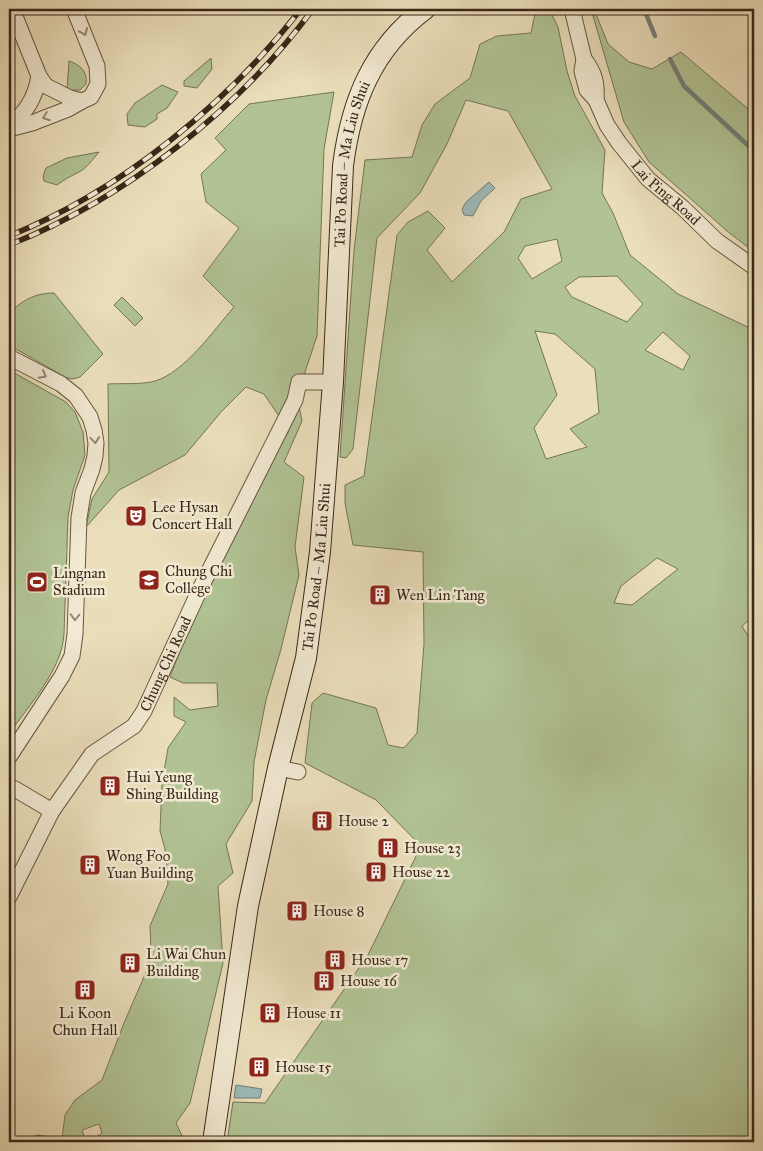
<svg xmlns="http://www.w3.org/2000/svg" width="763" height="1151" font-family="'IM FELL Great Primer',serif">
<style>
.green{fill:#b1c394;stroke:#757556;fill-rule:evenodd}
.water{fill:#9cbaba;stroke:#747f79}
.lines{fill:none;stroke-linecap:round;stroke-linejoin:round}
.stream{stroke:#747f79;stroke-width:4.5}
.street-casing{stroke:#665541;stroke-width:17}
.secondary-casing{stroke:#392718;stroke-width:22}
.street{stroke:#f2ead3;stroke-width:15}
.secondary{stroke:#f2ead3;stroke-width:20}
.rail-casing{stroke:#392718;stroke-width:5.5}
.rail{stroke:#f2ead3;stroke-width:4;stroke-dasharray:11;stroke-linecap:butt}
.oneway{stroke:#968876}
.labels{text-anchor:middle;dominant-baseline:central;stroke-width:5;stroke-linejoin:round;paint-order:stroke}
.street-label{font-size:15px;fill:#392718;stroke:#f2ead3}
.poi-label{font-size:15px;fill:#392718;stroke:#f2ead3;text-anchor:start}
</style>
<rect width="100%" height="100%" fill="#ebdfbb"/>
<filter id="stains"><feTurbulence type="fractalNoise" baseFrequency=".004" numOctaves="4"/><feColorMatrix values="0 0 0 0 .2 0 0 0 0 .09 0 0 0 0 .02 0 0 0 .5 -.17"/></filter>
<radialGradient id="worn" r=".72"><stop offset=".6" stop-color="#630" stop-opacity="0"/><stop offset="1" stop-color="#630" stop-opacity=".3"/></radialGradient>
<path class="green" d="M536 9H549L558 27 567 71 575 96 605 150 602 193 613 213 630 255 678 294 754 330V616L742 626 748 636 754 633V1142H227L233 1102 265 1103 368 955 421 846 376 800 305 763 312 703 323 693 376 708 388 745 404 748 417 733 424 644 423 552 353 545 345 503V485L364 476 397 235 408 222 428 211 445 228 427 250 452 282 504 232 521 199 552 189 508 111 466 100 447 144 420 193 377 238 353 449 346 458 340 457 354 250 365 160 412 157 422 125 435 104 470 78 480 44 497 36 531 33ZM557 239 562 261 532 279 518 258 525 246ZM617 276 643 304 627 322 572 297 565 287 579 277ZM535 331 555 334 595 369 599 413 570 429 587 447 546 459 534 428 557 395ZM663 332 690 356 683 370 645 350ZM657 558 678 569 632 605 614 603 621 586Z
M591 9H594L608 44 629 62 652 69 681 52 754 114V252L727 231 649 162 624 122Z
M211 58 212 69 197 88 184 86V81Z
M69 61C80 65 88 71 86 84L80 90H67Z
M162 85 178 92 167 108 157 114V119L145 127 128 125 127 114 135 103Z
M334 92 324 149 317 336 297 396 302 421 284 462 304 477 295 547 299 575 281 649 266 700 254 762 252 801 226 844 233 873 218 886 223 963 190 1103 176 1123 185 1142H89L102 1133 99 1124 82 1130 86 1142H25L37 1135 62 1139 65 1115 75 1100 102 1080 124 1023 147 970 151 950 150 926 168 884 165 849 160 831 162 783 168 748 186 722 174 716V697L190 710 218 706 217 683H183L170 677 211 570 253 487 289 431 264 394 246 387 221 412 185 455 119 490 86 527 92 499 109 472 108 384C122 383 141 385 155 381 185 372 213 331 234 307L203 276 239 228 206 202 201 174 226 150 215 138 249 104Z
M99 152C93 159 87 168 79 172 71 176 65 179 57 185L44 181 43 176 46 168 67 158Z
M54 293 103 354 80 377 72 379 65 377 9 345V313C23 300 35 293 54 293Z
M122 297 143 318 135 326 114 305Z
M9 370 66 402 75 412 83 432 85 455 73 490 68 517 64 634C62 670 29 705 9 734Z"/>
<path class="water" d="M489 182 495 188 481 201 473 216 464 215 462 209 466 202Z
M236 1085 262 1089 260 1098H234Z"/>
<g class="lines">
<path class="stream" d="M644 9 655 36
M670 59 684 86 754 151"/>
<g class="street-casing">
<g id="street">
<path d="M12 9 39 76 46 86 70 98 82 101"/>
<path id="s1" d="M572 9 584 59 582 71 587 90 596 100 607 125 619 143 648 179 682 207 717 241 754 267"/>
<path d="M584 59C595 73 597 83 596 100"/>
<path d="M9 127C26 112 35 99 39 76"/>
<path d="M9 129 32 123 68 109 82 101 91 97 98 84 97 66 74 9"/>
<path d="M9 357 61 384 76 396 90 417 94 430 96 443 95 456 92 469 83 493 79 518 75 634 72 656 62 676 9 757"/>
<path d="M278 768 298 772"/>
<path d="M9 788 15 789 52 811"/>
<path id="s2" d="M9 897 52 811 92 754 134 726 144 711 200 589 295 400 299 382H333"/>
</g>
</g>
<g class="secondary-casing">
<g id="secondary">
<path id="s3" d="M213 1142 248 906 278 768 306 658 320 552 333 382 343 166C351 102 372 49 425 9"/>
</g>
</g>
<use href="#street" class="street"/>
<use href="#secondary" class="secondary"/>
<g class="rail-casing">
<path id="rail" d="M9 236C121 191 227 104 301 9
M9 245C125 199 239 109 313 9"/>
</g>
<use href="#rail" class="rail"/>
</g>
<defs><path id="oneway-chevron" d="M-2-3.5L2.5 0L-2 3.5" fill="none" stroke-width="1.6" stroke-linecap="round" stroke-linejoin="round" transform="scale(1.25)"/></defs>
<g class="oneway">
<use href="#oneway-chevron" transform="translate(84 32) rotate(67)"/>
<use href="#oneway-chevron" transform="translate(46 117) rotate(160)"/>
<use href="#oneway-chevron" transform="translate(43 375) rotate(28)"/>
<use href="#oneway-chevron" transform="translate(95 440) rotate(85)"/>
<use href="#oneway-chevron" transform="translate(75 617) rotate(92)"/>
</g>
<defs>
<g id="theatre-square" transform="scale(1.125)"><rect x="-9" y="-9" width="18" height="18" rx="4" fill="#8f2418" stroke="#f2ead3"/><path d="M-5-5.5Q0-4 5-5.5V0Q5 5 0 6Q-5 5-5 0ZM-3.3-2.5H-1v1.5H-3.3ZM1-2.5H3.3v1.5H1ZM-2.8 1Q0 5.5 2.8 1Z" fill="#fff"/></g>
<g id="university-square" transform="scale(1.125)"><rect x="-9" y="-9" width="18" height="18" rx="4" fill="#8f2418" stroke="#f2ead3"/><path d="M0-5L7-2L0 1L-7-2ZM-4 1L0 2.5L4 1V4Q0 6-4 4Z" fill="#fff"/></g>
<g id="stadium-square" transform="scale(1.125)"><rect x="-9" y="-9" width="18" height="18" rx="4" fill="#8f2418" stroke="#f2ead3"/><path d="M0-5a6.5 5 0 1 0 0 10a6.5 5 0 1 0 0-10ZM-3.5-1.8h7v3.6h-7Z" fill="#fff"/></g>
<g id="building-square" transform="scale(1.125)"><rect x="-9" y="-9" width="18" height="18" rx="4" fill="#8f2418" stroke="#f2ead3"/><path d="M-4-6H4V6H1V3H-1V6H-4ZM-2.5-4.3h1.7v1.8h-1.7ZM.8-4.3h1.7v1.8H.8ZM-2.5-1h1.7V.8h-1.7ZM.8-1h1.7V.8H.8Z" fill="#fff"/></g>
</defs>
<g fill-rule="evenodd">
<use href="#theatre-square" x="136" y="516"/>
<use href="#university-square" x="149" y="580"/>
<use href="#stadium-square" x="37" y="582"/>
<use href="#building-square" x="380" y="595"/>
<use href="#building-square" x="110" y="786"/>
<use href="#building-square" x="322" y="821"/>
<use href="#building-square" x="388" y="848"/>
<use href="#building-square" x="90" y="865"/>
<use href="#building-square" x="376" y="872"/>
<use href="#building-square" x="297" y="911"/>
<use href="#building-square" x="335" y="960"/>
<use href="#building-square" x="130" y="963"/>
<use href="#building-square" x="324" y="981"/>
<use href="#building-square" x="85" y="990"/>
<use href="#building-square" x="270" y="1013"/>
<use href="#building-square" x="259" y="1067"/>
</g>
<g class="labels">
<g class="street-label">
<text stroke="none"><textPath href="#s3" startOffset="990">Tai Po Road – Ma Liu Shui</textPath></text>
<text stroke="none"><textPath href="#s1" startOffset="214">Lai Ping Road</textPath></text>
<text stroke="none"><textPath href="#s3" startOffset="585">Tai Po Road – Ma Liu Shui</textPath></text>
<text stroke="none"><textPath href="#s2" startOffset="286">Chung Chi Road</textPath></text>
</g>
<g class="poi-label">
<text x="152" y="507">Lee Hysan<tspan x="152" dy="17">Concert Hall</tspan></text>
<text x="165" y="571">Chung Chi<tspan x="165" dy="17">College</tspan></text>
<text x="53" y="573">Lingnan<tspan x="53" dy="17">Stadium</tspan></text>
<text x="396" y="595">Wen Lin Tang</text>
<text x="126" y="777">Hui Yeung<tspan x="126" dy="17">Shing Building</tspan></text>
<text x="338" y="821">House 2</text>
<text x="404" y="848">House 23</text>
<text x="106" y="856">Wong Foo<tspan x="106" dy="17">Yuan Building</tspan></text>
<text x="392" y="872">House 22</text>
<text x="313" y="911">House 8</text>
<text x="146" y="954">Li Wai Chun<tspan x="146" dy="17">Building</tspan></text>
<text x="351" y="960">House 17</text>
<text x="340" y="981">House 16</text>
<text x="85" y="1013" text-anchor="middle">Li Koon<tspan x="85" dy="17">Chun Hall</tspan></text>
<text x="286" y="1013">House 11</text>
<text x="275" y="1067">House 15</text>
</g>
</g>
<rect width="763" height="1151" fill="none" stroke="#ebdfbb" stroke-width="30"/>
<rect x="10" y="10" width="743" height="1131" fill="none" stroke="#392718" stroke-width="2.5"/>
<rect x="15" y="15" width="733" height="1121" fill="none" stroke="#392718"/>
<rect width="100%" height="100%" filter="url(#stains)"/>
<rect width="100%" height="100%" fill="url(#worn)"/>
</svg>
